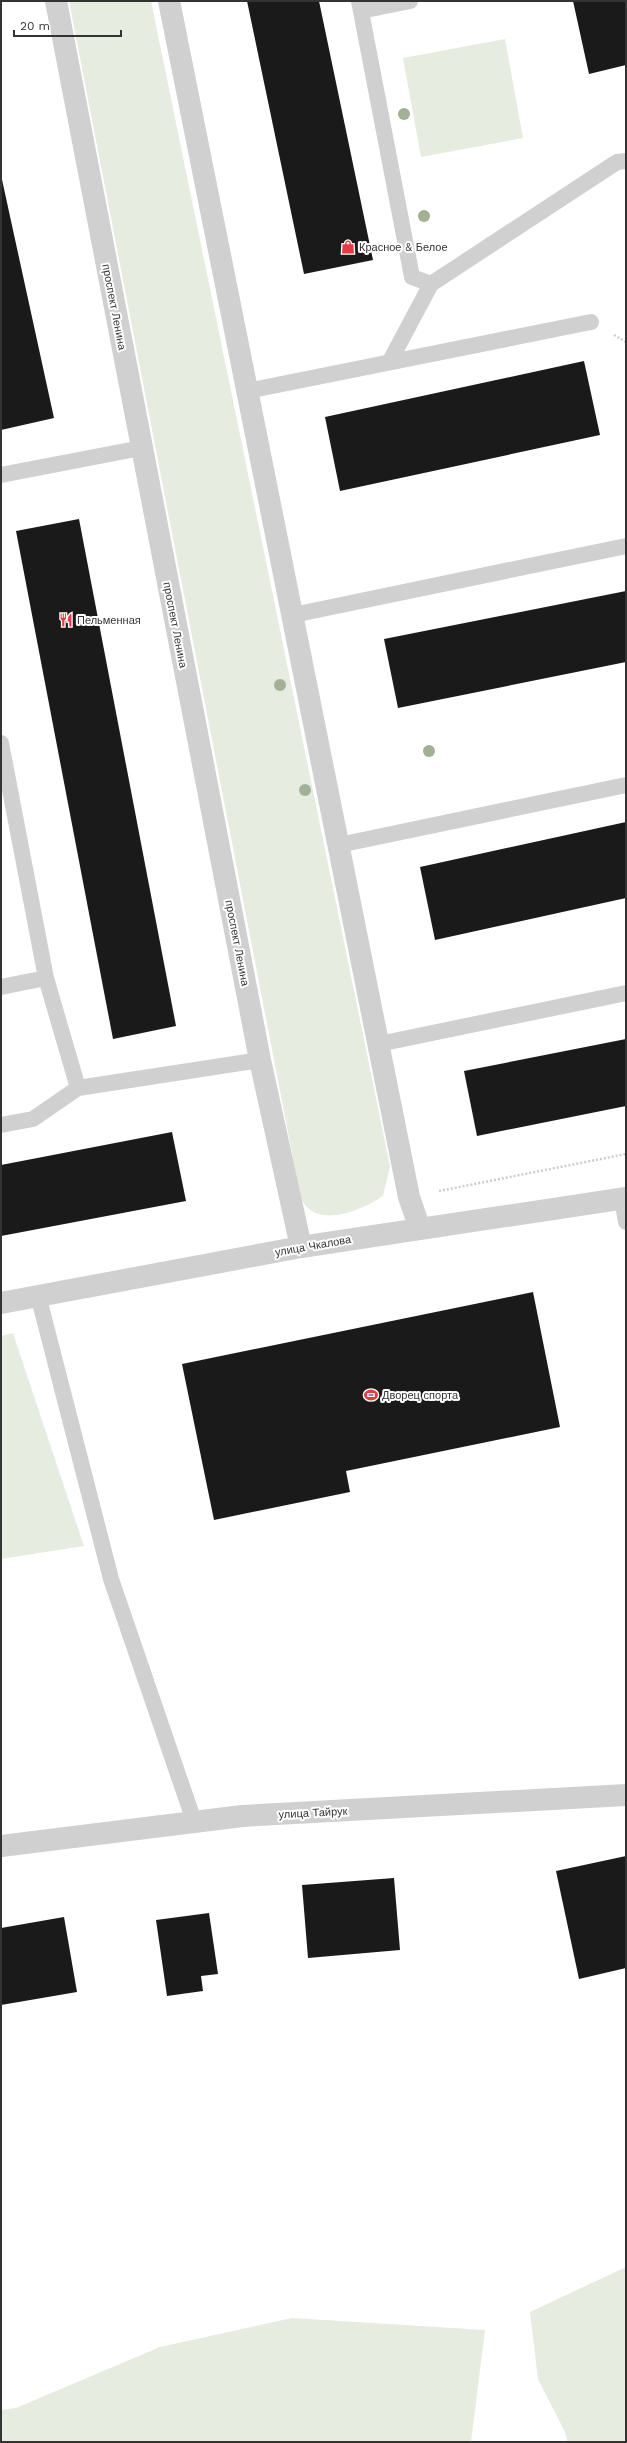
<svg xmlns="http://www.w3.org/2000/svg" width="627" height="2443" font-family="'Work Sans',sans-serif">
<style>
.green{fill:#e6ecdf}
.building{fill:#1a1a1a}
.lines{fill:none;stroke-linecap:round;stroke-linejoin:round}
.path{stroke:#cdcdcd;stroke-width:2.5;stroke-dasharray:2 2;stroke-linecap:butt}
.service{stroke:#d0d0d0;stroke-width:16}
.minor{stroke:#d0d0d0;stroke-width:22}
.tree{fill:#a2b095}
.labels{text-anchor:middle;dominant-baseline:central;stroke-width:4;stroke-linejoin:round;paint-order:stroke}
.poi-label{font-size:11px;fill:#333;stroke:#fff;text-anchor:start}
.street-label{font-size:11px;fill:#333;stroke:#fff}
</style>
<rect width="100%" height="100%" fill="#fff"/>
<path class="green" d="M69 1H151L390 1166 383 1196C364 1209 320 1229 303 1202 300 1197 300 1189 298 1184Z
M505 39 523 138 421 157 403 58Z
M13 1333 84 1546 1 1559V1336Z
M626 2267V2442H567L565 2432 538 2379 530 2312Z
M292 2318 485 2330 471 2442H1V2410L16 2408 160 2347Z"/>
<path class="building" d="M247 1H319L373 260 304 274Z
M573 1H626V65L589 74Z
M1 175 54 418 1 430Z
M584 361 600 435 340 491 325 417Z
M79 519 176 1026 113 1039 16 531Z
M626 591V662L398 708 384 639Z
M626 822V898L435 940 420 867Z
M626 1039V1106L477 1136 464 1071Z
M172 1132 186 1201 1 1236V1165Z
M533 1292 560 1427 346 1471 350 1492 214 1520 182 1364Z
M626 1856V1968L579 1979 556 1871Z
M394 1878 400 1950 308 1958 302 1885Z
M209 1913 218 1974 201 1976 203 1991 167 1996 156 1920Z
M64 1917 77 1992 1 2005V1928Z"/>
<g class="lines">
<path class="path" d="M614 335 626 342
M439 1191 626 1154"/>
<path class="service" d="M359 1 412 277 431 284
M361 11 410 1
M390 361 431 284 617 162 626 161
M247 391 591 322
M1 475 141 448
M293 615 626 546
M1 743 46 978 78 1088
M339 845 626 785
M1 987 46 978
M379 1044 626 993
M1 1125 33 1119 78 1088 260 1060
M622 1199 626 1222
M38 1295 111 1579 195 1824"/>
<path class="minor" d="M56 1 260 1060 301 1247
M169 1 409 1197 420 1229
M1 1303 301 1247 626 1198
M1 1846 242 1816 626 1795"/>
</g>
<g class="tree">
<circle cx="404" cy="114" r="6"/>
<circle cx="424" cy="216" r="6"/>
<circle cx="280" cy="685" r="6"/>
<circle cx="429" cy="751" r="6"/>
<circle cx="305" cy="790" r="6"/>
</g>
<defs>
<g id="shop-bare" transform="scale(1.08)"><path d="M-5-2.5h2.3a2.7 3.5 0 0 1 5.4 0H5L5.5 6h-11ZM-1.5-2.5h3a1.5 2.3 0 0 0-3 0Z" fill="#e63946" stroke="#fff" stroke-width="2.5" paint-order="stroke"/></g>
<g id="restaurant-bare" transform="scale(1.08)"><path d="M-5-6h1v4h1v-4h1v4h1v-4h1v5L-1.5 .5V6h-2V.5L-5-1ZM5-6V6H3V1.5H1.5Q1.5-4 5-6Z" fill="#e63946" stroke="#fff" stroke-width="2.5" paint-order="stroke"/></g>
<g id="stadium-bare" transform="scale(1.08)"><path d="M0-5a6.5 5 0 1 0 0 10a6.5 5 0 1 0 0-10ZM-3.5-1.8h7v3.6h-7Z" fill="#e63946" stroke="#fff" stroke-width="2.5" paint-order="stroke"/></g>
</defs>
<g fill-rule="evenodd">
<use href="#shop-bare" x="348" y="247"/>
<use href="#restaurant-bare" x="66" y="620"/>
<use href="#stadium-bare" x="371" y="1395"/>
</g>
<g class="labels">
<g class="poi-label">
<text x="359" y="247">Красное &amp; Белое</text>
<text x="77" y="620">Пельменная</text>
<text x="382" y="1395">Дворец спорта</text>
</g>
<g class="street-label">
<text transform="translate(114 307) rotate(79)">проспект Ленина</text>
<text transform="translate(175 625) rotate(79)">проспект Ленина</text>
<text transform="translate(237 943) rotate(79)">проспект Ленина</text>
<text transform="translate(313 1246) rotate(-10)">улица Чкалова</text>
<text transform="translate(313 1813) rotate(-3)">улица Тайрук</text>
</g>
</g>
<rect width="627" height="2443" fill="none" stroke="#333333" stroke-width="4"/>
<path d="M14 30v6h107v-6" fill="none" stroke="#333333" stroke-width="2"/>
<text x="20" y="30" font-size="12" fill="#333333" stroke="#ffffff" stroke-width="3" paint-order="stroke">20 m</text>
</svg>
